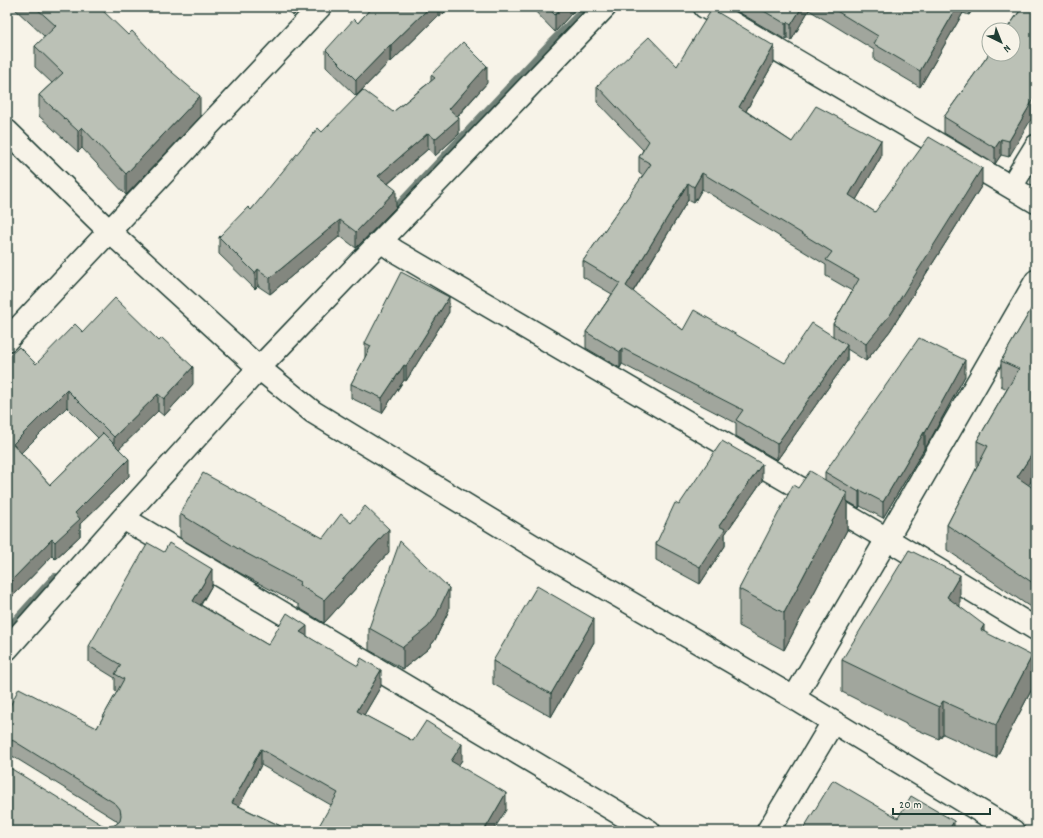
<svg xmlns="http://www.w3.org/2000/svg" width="1043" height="838" font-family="Dekko,sans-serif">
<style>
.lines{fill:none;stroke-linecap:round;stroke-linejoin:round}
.stream{stroke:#6f8077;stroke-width:10}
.minor-casing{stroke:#1f3d34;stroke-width:25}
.minor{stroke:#f7f3e8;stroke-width:22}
.wall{fill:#a1a69d;stroke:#1f3d34;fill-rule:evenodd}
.shaded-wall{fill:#83877f;stroke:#1f3d34}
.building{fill:#bbc1b6;stroke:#1f3d34}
</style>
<rect width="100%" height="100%" fill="#f7f3e8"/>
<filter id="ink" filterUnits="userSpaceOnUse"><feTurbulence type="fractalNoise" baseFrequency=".025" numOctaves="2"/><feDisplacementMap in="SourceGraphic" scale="8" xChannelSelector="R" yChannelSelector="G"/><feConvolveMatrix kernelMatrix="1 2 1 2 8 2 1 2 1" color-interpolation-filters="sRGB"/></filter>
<g filter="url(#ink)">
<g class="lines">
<path class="stream" d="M367 240 553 42 588 7
M7 631 55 578"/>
<g class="minor-casing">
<path id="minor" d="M705 7 1036 202
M7 131 109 231 259 368 313 412 543 552 794 698 1013 831
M1011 187 1036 146
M381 241 395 251 887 539 1036 629
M7 340 320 7
M123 518 649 831
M7 649 123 518 259 368 605 7
M794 698 887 539 1036 281
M768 831 833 722"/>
</g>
<use href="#minor" class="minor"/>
</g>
<path class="wall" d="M14 7H102L101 9 200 117 126 195 82 148 78 152 39 116V95L52 83 35 67V46L45 37 14 8Z
M283 7H302L293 16Z
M372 7H450L440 17 438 16 391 62 390 61 356 96 326 67V50L358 23Z
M531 7H577L555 32Z
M579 7H588L583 12Z
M730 7H974L969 15 963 13 920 87 874 60V50L809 10 791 41 787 38 786 40Z
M1016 7H1036L1009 157 1001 155 995 164 944 133V117L1021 9Z
M774 62 746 111 792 142 881 157 856 200 875 212 982 185 890 331 866 361 847 349V361L777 460 736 436V423L622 364 620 368 586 348V332L612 294 583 277V261L643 176 639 173V157L643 150 597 102V86L677 66ZM702 189 826 265V276L852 291 833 324V336L785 363 683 330 633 292 688 200 694 203Z
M431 75 487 83 458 116 459 134 435 156 428 149 388 184 396 207 356 248 340 236 270 294 258 286 255 289 219 254V237L251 210 322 132 393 112 431 81Z
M1036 301V474L1028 485 1036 490V611L947 550V525L977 467V441L1007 389 1001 386V361Z
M449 312 406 381 404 380 382 413 351 398V384L365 358V343Z
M83 332 193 384 164 416 158 411 119 449 129 476 80 524V536L55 559 52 556 7 602V358L36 364ZM67 407 98 438 50 485 21 453Z
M965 376 925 449H924L883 518 860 506 859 508 847 501V530L784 650 739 626V589L798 488 825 480V472Z
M762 481 725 534V546L700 584 656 560V544L679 505Z
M180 514 323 538 351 523 389 552 324 623 299 608V605L240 573 180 538Z
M212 585 201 605 268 645 307 636 381 686 364 715 413 741 462 760 458 765 506 810 331 805 261 765 239 806 291 831H7L102 825 109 827 115 825 118 823 116 820 14 757 7 756V712L97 728 117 692 115 691V678L89 662V646Z
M960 607 984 631 1032 689 996 758 943 734 939 739 906 725V724L842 692V660Z
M449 610 435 640 428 649 403 669 369 650V628Z
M594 642 551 717 493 684V661Z"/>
<path class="shaded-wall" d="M293 7H302L293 16Z
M430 7H438V16L391 62V45Z
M440 7H450L440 17Z
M562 7H577L555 32V15Z
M583 7H588L583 12Z
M802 7H809V10L791 41V25Z
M957 7H963V13L920 87V71Z
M969 7H974L969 15Z
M787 22V38L786 40V24Z
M390 45V61L356 96V80Z
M774 46V62L739 123V107Z
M487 66V83L449 125V109Z
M1036 95V111L1009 157V141Z
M200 96V117L126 195V174Z
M459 118V134L435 156V139Z
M82 127V148L78 152V131Z
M428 133V149L378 192V176Z
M1001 139V155L995 164V148Z
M881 140V157L849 212V195Z
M982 168V185L890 331 866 361V344Z
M702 173V189L694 203V187Z
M688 183V200L626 303V286Z
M396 190V207L356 248V232Z
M340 220V236L270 294V278Z
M258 269V286L255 289V273Z
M449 297V312L406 381V366Z
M847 345V361L777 460V444Z
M622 348V364L620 368V352Z
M965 360V376L925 449V433Z
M404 365V380L382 413V398Z
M193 367V384L164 416V399Z
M67 390V407L13 461V444Z
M158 394V411L114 454V437Z
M924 432V449L883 518V502Z
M1036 448V474L1017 503V477Z
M129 459V476L80 524V536L55 559V542L75 513Z
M762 464V481L725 534V546L700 584V567L719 526Z
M860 490V506L859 508V492Z
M847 493V530L784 650V613Z
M389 529V552L324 623V600Z
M52 539V556L7 602V585Z
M212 569V585L193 617V601Z
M960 575V608L947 597Z
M449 588V610L435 640 428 649 403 669V647Z
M594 619V642L551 717V694Z
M984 625V657L981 630Z
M307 626V642L300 632Z
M1032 656V689L996 758V725Z
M381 670V686L357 727V711Z
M943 701V734L939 739V707Z
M462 744V760L451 777V761Z
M261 749V765L232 819V803Z
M506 793V810L493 831H484Z
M954 821V831H948Z"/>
<path class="building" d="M35 7H99L128 35 132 31 166 67 200 96 126 174 82 127 78 131 39 95 63 73 35 46 56 26Z
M372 7H430L391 45H390L356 80 326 50 354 19 358 23Z
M547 7H562L555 15Z
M757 7H802L791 25 787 22 786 24Z
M830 7H957L920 71 874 44 878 36Z
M1023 7H1036V95L1009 141 1001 139 995 148 944 117 989 54H1013V30H1006Z
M712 9 774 46 739 107 792 142 816 106 881 140 849 195 875 212 929 137 982 168 890 315 866 344 833 324 859 279 826 260 832 252 702 173 694 187 688 183 626 286 683 330 694 310 785 363 812 323 847 345 777 444 736 420 743 410 622 348 620 352 586 332 620 283 583 261 651 164 639 157 649 141 597 86 649 37 677 66Z
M463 42 487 66 449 109 459 118 435 139 428 133 378 176 396 190 356 232 340 220 270 278 258 269 255 273 219 237 248 207 251 210 318 128 322 132 363 90 393 112 435 78 431 75Z
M401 272 449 297 406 366 404 365 382 398 351 384 371 346 365 343Z
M115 298 159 341 162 338 193 367 164 399 158 394 114 437 67 390 13 444 50 485 103 433 129 459 75 513 80 519 55 542 52 539 7 585V374L8 372 7 371V358L19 347 36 364 75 324 83 332Z
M1036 301V448L1017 477 1036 490V585L947 525 988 446 977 441 1019 369 1001 361Z
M919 338 965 360 925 433 924 432 883 502 860 490 859 492 825 472Z
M722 441 762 464 719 526 725 529 700 567 656 544 675 503 679 505Z
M810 471 847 493 784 613 739 589 793 485 798 488Z
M203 473 323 538 341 514 351 523 365 506 389 529 324 600 299 585 300 582 240 550 180 514Z
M400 541 449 588 435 618 428 627 403 647 369 628Z
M148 543 164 552 169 543 212 569 193 601 268 645 287 613 307 626 300 632 358 666 361 658 381 670 357 711 413 741 426 721 462 744 451 761 506 793 484 831H316L338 793 261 749 232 803 291 831H7V766L102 825 109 827 115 825 120 821 121 815 120 809 116 804 14 741 7 739V712L19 688 97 728 124 679 115 674 121 665 89 646Z
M909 550 960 575 947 597 984 625 981 630 1032 656 996 725 943 701 939 707 906 692V691L842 660Z
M537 586 594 619 551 694 493 661Z
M833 780 898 818 911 796 954 821 948 831H802Z"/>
</g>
<rect width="1043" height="838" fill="none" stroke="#f7f3e8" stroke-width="24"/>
<rect x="12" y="12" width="1019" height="814" fill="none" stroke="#1f3d34" stroke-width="1.5" filter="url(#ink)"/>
<g transform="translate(1001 42) rotate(137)"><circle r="19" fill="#f7f3e8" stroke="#a1aaa0"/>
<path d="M0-3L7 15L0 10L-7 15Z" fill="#1f3d34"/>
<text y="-6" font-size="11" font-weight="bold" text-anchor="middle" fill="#1f3d34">N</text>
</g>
<path d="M893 808v6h97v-6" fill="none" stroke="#1f3d34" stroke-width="2"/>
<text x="899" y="808" font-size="12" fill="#1f3d34" stroke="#f7f3e8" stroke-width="3" paint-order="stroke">20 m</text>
</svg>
